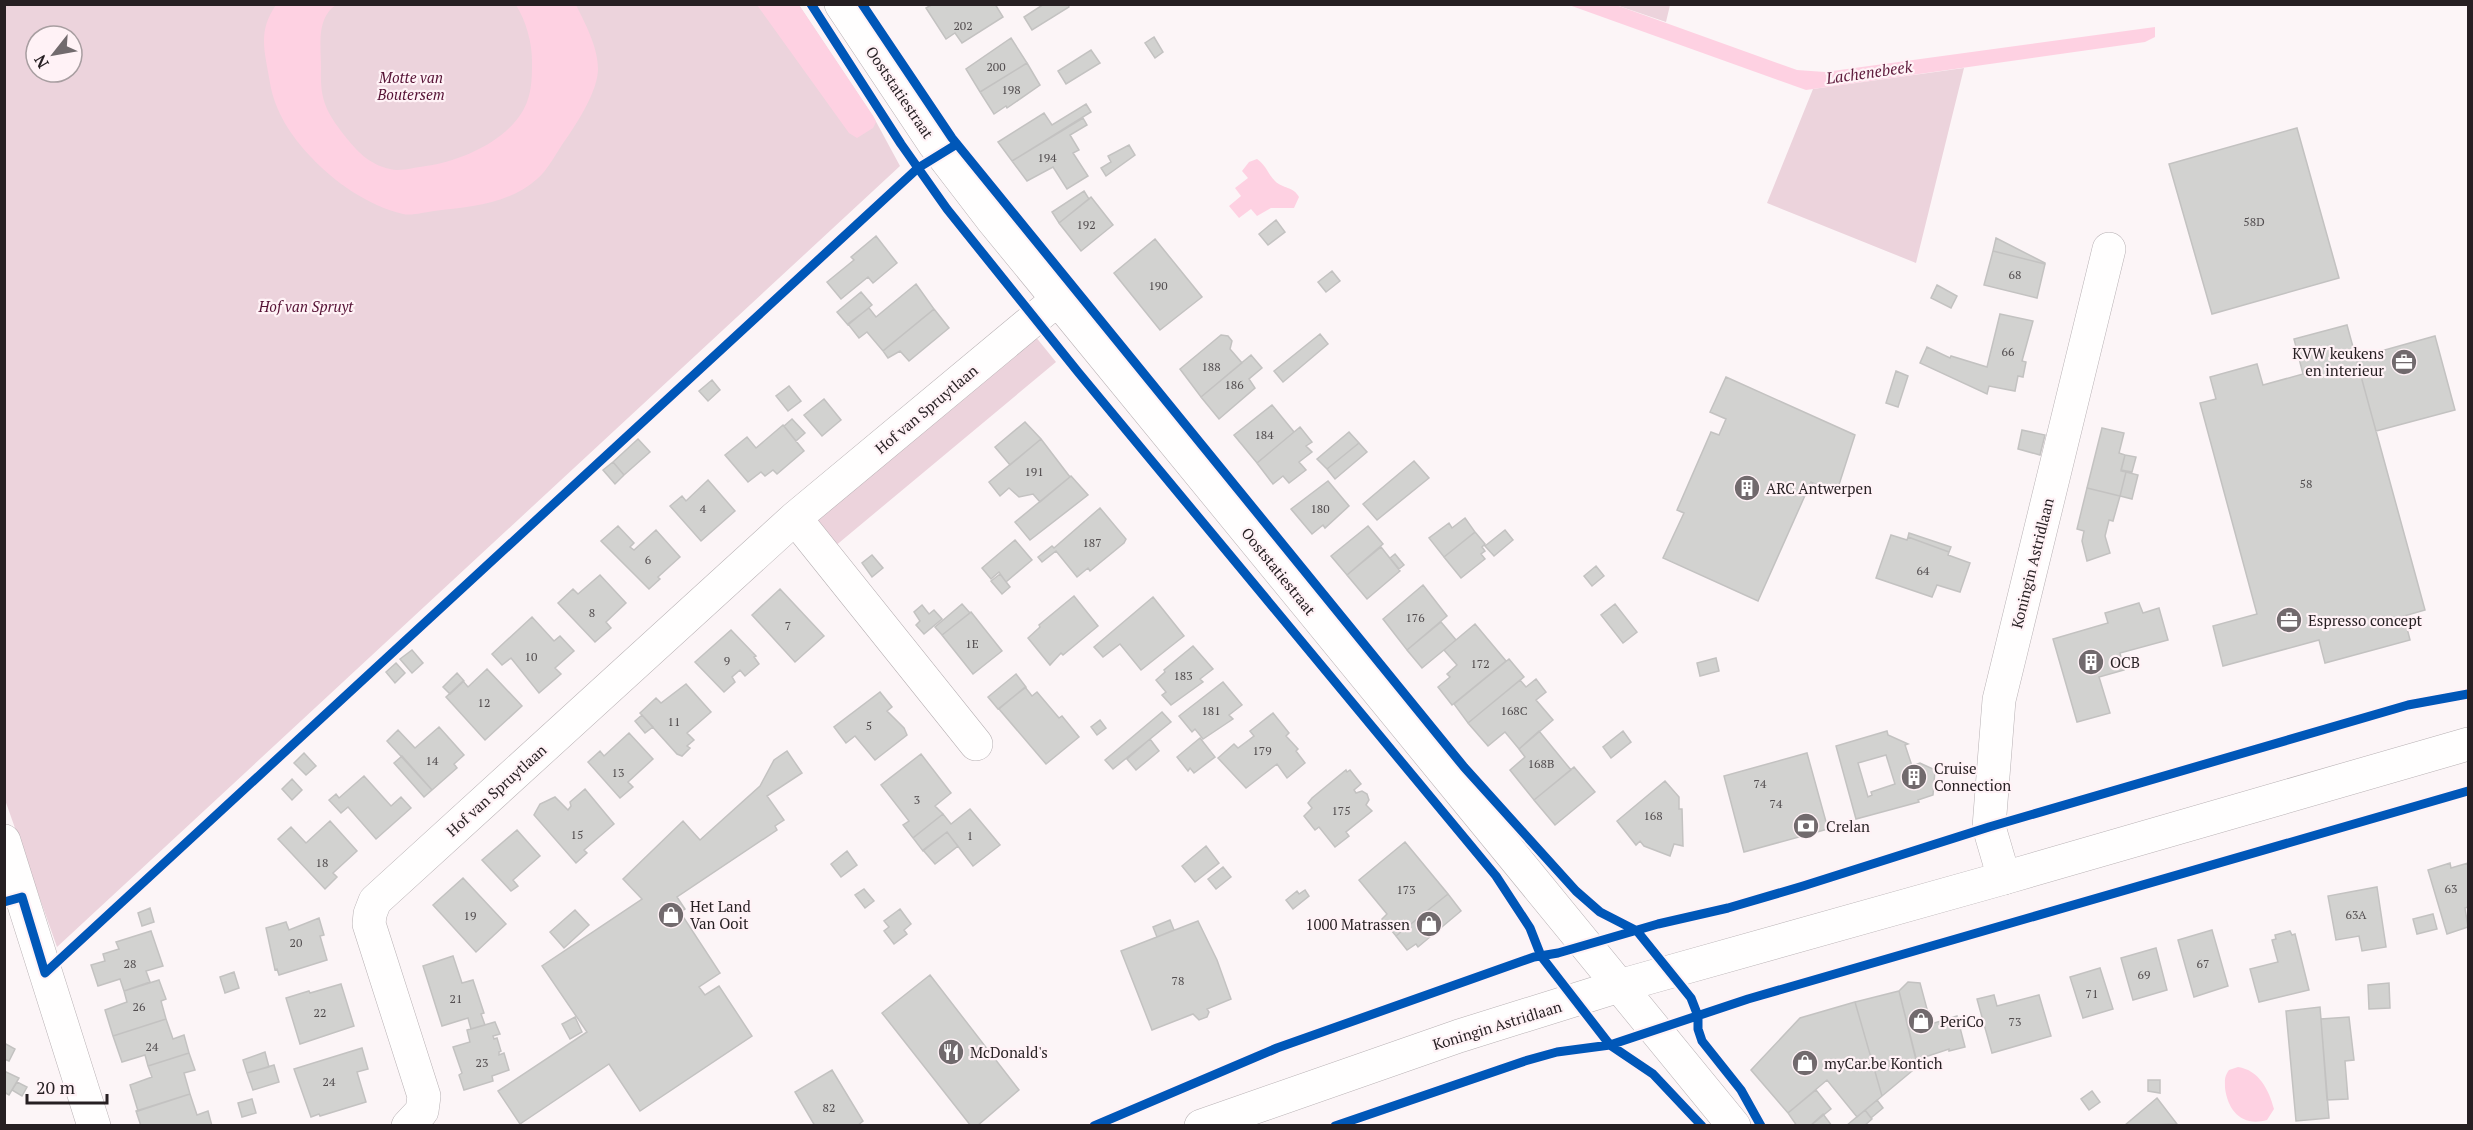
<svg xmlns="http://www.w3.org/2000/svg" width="2473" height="1130" font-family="'PT Serif',serif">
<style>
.green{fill:#ecd3dc;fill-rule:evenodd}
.water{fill:#fed1e2}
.building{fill:#d2d2d0;stroke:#c3c2c1;stroke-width:1.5;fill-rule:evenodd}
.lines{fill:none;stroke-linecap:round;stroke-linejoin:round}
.minor-casing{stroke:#b7b0b3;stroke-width:34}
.major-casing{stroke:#b7b0b3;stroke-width:34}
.minor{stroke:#fffefe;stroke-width:33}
.major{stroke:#fffefe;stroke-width:33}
.cycleway-casing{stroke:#fff2f6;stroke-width:13}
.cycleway{stroke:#0057b8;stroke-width:9}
.labels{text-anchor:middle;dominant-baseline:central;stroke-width:4.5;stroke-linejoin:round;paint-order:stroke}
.number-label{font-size:12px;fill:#514c4e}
.park-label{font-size:15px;font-style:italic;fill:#551134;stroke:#fff2f6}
.street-label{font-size:15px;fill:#261f22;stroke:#fff2f6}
.poi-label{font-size:15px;fill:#261f22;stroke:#fff2f6;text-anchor:start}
.water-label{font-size:16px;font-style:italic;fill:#5d193a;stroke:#fff2f6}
</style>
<rect width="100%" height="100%" fill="#fcf5f7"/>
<path class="green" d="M4 5H799L873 116 900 166 57 947 4 797ZM36 36H72V72H36Z
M1616 5 1670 4V5L1666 22Z
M1964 68 1916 263 1767 203 1813 89Z
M1035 336 1056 362 834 547 813 521Z"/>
<path class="water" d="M276 5H336C316 18 321 46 321 68 320 99 325 110 344 135 357 151 368 164 390 169 400 172 416 167 426 166 462 161 513 139 527 102 532 89 532 75 532 61 532 42 526 21 516 5H576C585 23 598 47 598 69 598 90 578 122 566 139 557 151 549 169 537 179 509 204 470 207 434 211 425 212 412 216 403 214 369 206 334 182 311 157 291 136 275 112 270 83 265 52 257 32 276 5Z
M757 5H799L873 116 876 122 873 128 857 138 849 133Z
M1569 5H1616L1797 70 1825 72 2155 27V37L2145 42 1806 90Z
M1257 159C1266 165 1268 174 1275 181 1283 189 1293 186 1299 197L1294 208H1271L1257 216 1251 209 1239 218 1229 206 1241 196 1235 188 1248 178 1242 171 1249 162Z
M2238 1067C2259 1070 2269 1090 2274 1109L2267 1120C2242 1127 2228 1111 2225 1088 2225 1080 2224 1077 2229 1070Z"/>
<path class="building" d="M933 4H995L1003 17 962 43 955 33 946 39 926 8Z
M1044 4H1068L1069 7 1032 30 1024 17Z
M1154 37 1163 52 1155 58 1145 43Z
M1011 38 1027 63 980 92 966 69Z
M1091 50 1100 63 1066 84 1058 71Z
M1027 63 1040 85 1007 108 1006 106 994 114 980 92Z
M1086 104 1091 112 1012 161 998 142 1044 113 1052 125Z
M1083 118 1087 125 1070 135 1079 150 1073 153 1088 176 1067 189 1053 167 1027 181 1012 161Z
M2297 128 2339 278 2212 314 2169 164Z
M1129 145 1135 155 1106 176 1101 168 1111 162 1108 156Z
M1084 191 1089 199 1059 223 1052 212Z
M1091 197 1113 225 1081 251 1059 223Z
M1276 220 1285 232 1268 245 1259 234Z
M876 236 897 263 873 283 868 277 841 299 827 282 854 260 851 257Z
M1996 238 2045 263V264L1993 251Z
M1155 239 1202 297 1160 330 1114 273Z
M1993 251 2045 264 2037 298 1984 285Z
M1332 271 1340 281 1326 292 1318 282Z
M916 284 934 309 883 351 867 332 859 338 848 324 869 308 876 317Z
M1937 285 1957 296 1951 308 1931 298Z
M861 292 872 305 848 325 837 312Z
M934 309 949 328 909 361 900 351 888 358 883 351Z
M2000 314 2033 321 2022 361 2026 362 2023 377 2018 376 2015 391 1989 386 1987 394 1920 363 1927 347 1950 358 1951 356 1987 367Z
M2347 325 2425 610 2404 616 2410 640 2325 663 2319 640 2223 666 2213 626 2257 614 2200 403 2216 399 2210 377 2257 364 2263 385 2303 374 2294 339Z
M1320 334 1328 344 1283 382 1274 371Z
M1221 335 1228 336 1232 341 1230 349 1242 363 1201 397 1180 369Z
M2435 336 2455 410 2376 431 2356 358Z
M1251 355 1262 368 1249 379 1255 388 1219 419 1201 397Z
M1896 371 1908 376 1898 407 1886 403Z
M1726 377 1855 435 1836 494 1811 482 1758 601 1663 558 1684 513 1677 510 1711 432 1719 435 1726 419 1710 412Z
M712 380 720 390 708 401 699 391Z
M789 386 801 401 788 411 776 396Z
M824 399 841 420 822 436 804 415Z
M1272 405 1294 432 1257 463 1234 435Z
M792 419 805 433 796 441 784 426Z
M1025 422 1041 439 1010 465 995 447Z
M783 425 804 451 777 474 773 470 765 476 761 472 748 482 725 455 747 437 756 448Z
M1300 427 1312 442 1306 446 1312 452 1299 462 1306 470 1289 483 1283 476 1273 484 1257 463Z
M2102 428 2124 433 2119 453 2125 455 2121 471 2126 472 2120 496 2087 488Z
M2022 430 2045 435 2040 455 2018 449Z
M1349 432 1359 443 1327 469 1317 459Z
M638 439 650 452 624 475 613 462Z
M1041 439 1070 477 1040 502 1033 494 1019 497 1009 488 1000 496 989 482Z
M1359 443 1367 452 1335 479 1327 469Z
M2125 455 2136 457 2132 472 2121 470Z
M1414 461 1429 478 1377 520 1363 504Z
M613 462 624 475 615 484 603 470Z
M2126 472 2138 475 2132 499 2120 496Z
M1071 476 1088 495 1030 540 1015 522Z
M708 480 735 511 701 541 670 506 682 496 686 501Z
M1328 481 1349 506 1325 528 1323 525 1312 534 1291 509Z
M2087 488 2120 496 2113 521 2109 520 2105 536 2110 553 2087 561 2082 541 2084 531 2077 529Z
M1100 508 1126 539 1124 543 1090 571 1088 568 1077 577 1056 551 1042 562 1038 557 1052 546 1054 548Z
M1465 518 1475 532 1444 557 1429 538 1449 523 1452 528Z
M618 526 634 543 630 547 634 550 656 530 680 557 658 577 660 579 649 589 601 541Z
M1368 526 1383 544 1347 575 1331 556Z
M1505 530 1513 540 1494 556 1485 546Z
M1475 532 1485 544 1482 547 1485 551 1481 554 1485 559 1461 578 1444 557Z
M1909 533 1951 547 1949 552 1908 537Z
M1891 535 1907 540 1908 537 1949 552 1948 555 1970 563 1960 592 1937 585 1932 597 1876 578Z
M1015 540 1032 560 1006 582 999 572 991 579 982 568Z
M1381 547 1400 571 1367 599 1347 575Z
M1395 554 1404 565 1399 569 1390 558Z
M872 555 883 568 872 577 862 563Z
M1596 566 1604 576 1592 586 1584 576Z
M1000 574 1010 587 1002 594 991 581Z
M600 575 626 603 606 622 611 628 595 642 558 603 573 589 578 594Z
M1423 585 1447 616 1407 650 1383 619Z
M780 589 824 636 795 662 752 615Z
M1074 596 1098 626 1063 655 1061 653 1050 665 1028 638 1040 627 1039 625Z
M1153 597 1184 636 1141 670 1120 644 1103 657 1094 647Z
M2139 603 2143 613 2159 608 2168 640 2120 653 2124 670 2099 677 2110 713 2077 722 2053 639 2108 623 2105 613Z
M962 604 970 613 942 635 935 627Z
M1615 604 1637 632 1623 643 1601 615Z
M922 605 929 614 934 610 942 619 924 634 916 625 920 621 914 612Z
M971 612 1002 651 973 674 942 635Z
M532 617 554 641 560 636 574 651 555 668 561 674 539 693 511 658 502 665 492 654Z
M1441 622 1456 640 1422 668 1407 650Z
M1475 624 1506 661 1452 705 1438 687 1450 677 1447 674 1457 665 1444 650Z
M731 630 756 656 754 657 759 664 745 676 740 670 732 677 735 682 724 692 695 662Z
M1193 646 1213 669 1200 679 1203 682 1171 705 1162 695 1166 692 1156 680 1165 672 1164 670Z
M412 650 423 663 412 673 400 659Z
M1716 658 1719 671 1700 676 1697 663Z
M1509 659 1524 677 1468 723 1454 704Z
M396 663 405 673 395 683 386 672Z
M487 669 522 706 485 740 446 697 463 681 468 687Z
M457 673 464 681 450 694 443 687Z
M1016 674 1026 687 998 709 988 697Z
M1536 679 1546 692 1536 700 1553 720 1519 749 1505 732 1488 746 1468 723 1520 680 1526 687Z
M1223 682 1242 705 1229 715 1233 719 1203 739 1195 729 1192 732 1179 716Z
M686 684 711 712 687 733 694 740 687 746 690 748 682 756 677 754 640 713 656 698 661 703Z
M1025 687 1032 696 1037 692 1059 718 1062 716 1079 737 1046 764 999 709Z
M880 692 892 707 887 711 904 728 907 735 875 760 855 736 846 743 834 727Z
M1162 712 1171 722 1113 769 1105 760Z
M1273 713 1289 733 1286 736 1298 749 1296 751 1305 763 1287 778 1277 764 1246 788 1218 758 1234 744 1238 748 1254 736 1250 731Z
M642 715 653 727 645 733 635 721Z
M1100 720 1106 728 1097 735 1091 727Z
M439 727 464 755 454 764 457 768 432 790 387 741 398 730 415 748Z
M1539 731 1571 770 1534 800 1510 770 1525 757 1519 749Z
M1623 731 1631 742 1611 758 1603 747Z
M1887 731 1888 735 1908 744 1905 745 1912 766 1920 763 1935 770 1933 795 1918 800 1919 802 1856 819 1836 746ZM1886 755 1895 784 1871 792 1872 795 1868 797 1858 763Z
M629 733 653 759 628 782 633 787 620 798 588 762 600 751 604 756Z
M1200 738 1215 757 1194 773 1190 768 1188 771 1177 757Z
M1150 739 1159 751 1136 770 1127 759Z
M787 751 802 773 767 796 784 820 775 826 777 830 677 897 685 909 680 912 720 973 699 987 705 995 719 986 752 1036 640 1111 609 1064 520 1124 498 1091 587 1032 542 966 642 899 623 879 683 821 700 840 760 786 774 760Z
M304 753 316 766 306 775 294 763Z
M1807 753 1828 829 1744 852 1724 776Z
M921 754 951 793 935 806 943 814 913 838 903 825 909 821 881 785Z
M402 756 432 790 424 797 394 763Z
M1574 767 1595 792 1555 825 1534 800Z
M1346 770 1347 772 1350 770 1361 784 1354 790 1356 793 1362 791 1367 794 1369 800 1366 805 1372 811 1346 832 1349 836 1335 847 1319 827 1315 830 1304 816 1312 808 1308 803 1312 798Z
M364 776 391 806 401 797 411 808 376 839 348 807 341 813 329 800 336 794 339 798Z
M292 779 302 790 292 800 282 789Z
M1665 781 1679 797V809H1682L1683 846 1674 844 1670 856 1644 846 1640 841 1636 845 1617 821Z
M585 789 614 824 584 850 587 853 576 863 534 815 540 804 555 797 568 810 571 806 570 802Z
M970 809 1000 845 973 866 947 832 923 851 913 838 943 814 951 824Z
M330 821 357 851 333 873 337 877 325 889 278 839 291 827 306 843Z
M517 830 540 856 513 880 518 886 511 891 482 860Z
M947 832 958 846 935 864 923 850Z
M1405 842 1448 894 1396 936 1382 919 1387 914 1359 880Z
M1206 846 1219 863 1195 882 1182 866Z
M847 851 857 865 841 877 831 864Z
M2450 863 2451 868 2468 863V907L2465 908 2468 927 2447 934 2428 870Z
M1223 867 1231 877 1216 889 1208 879Z
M463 878 506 924 476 952 433 905Z
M2377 887 2386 947 2362 951 2359 936 2336 940 2328 896Z
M864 889 874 901 865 908 855 895Z
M1305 890 1309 896 1293 909 1286 900 1297 891 1299 894Z
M1448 894 1461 911 1418 947 1416 944 1407 950 1396 936Z
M150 908 154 922 142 926 138 913Z
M900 909 911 924 904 930 907 934 894 944 884 931 889 927 884 921Z
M575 910 589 925 564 948 550 932Z
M2433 914 2437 929 2417 934 2413 919Z
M319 918 324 935 320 936 327 960 279 975 277 969 275 970 266 928 286 922 289 930Z
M1170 920 1174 930 1157 937 1153 927Z
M1198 921 1217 960 1231 999 1207 1009 1209 1012 1207 1017 1199 1020 1193 1014 1152 1030 1121 951Z
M2212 930 2228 986 2194 997 2178 940Z
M151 931 163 966 146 971 150 982 124 991 120 979 98 986 91 965 105 961 103 954 119 949 116 942Z
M2290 931 2292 935 2295 934 2309 990 2259 1002 2250 969 2278 962 2272 940 2276 939 2275 935Z
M2156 948 2167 990 2133 1000 2121 958Z
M453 956 462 983 473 980 484 1013 481 1014 485 1025 471 1029 468 1018 442 1026 423 966Z
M2100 968 2113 1009 2083 1018 2070 977Z
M234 972 239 988 225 993 220 977Z
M930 975 1019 1090 977 1126H971L882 1013Z
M159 980 166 999 161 1001 166 1019 113 1036 105 1010 127 1002 124 991Z
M1908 982 1920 983 1931 1024 1957 1016 1965 1047 1949 1051V1049L1916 1060 1899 991Z
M2389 983 2390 1008 2369 1009 2368 985Z
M341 984 354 1026 300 1044 286 998 309 991 310 993Z
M1899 991 1918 1066 1882 1096 1855 1002Z
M1994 995 1997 1006 2039 995 2051 1036 1992 1053 1977 999Z
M1855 1002 1882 1096 1857 1117 1827 1080 1788 1113 1751 1070 1800 1018Z
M2320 1007 2329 1118 2296 1121 2286 1011Z
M575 1017 582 1032 570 1039 562 1024Z
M2349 1017 2354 1060 2345 1061 2348 1099 2327 1100 2321 1019Z
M166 1019 173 1039 184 1035 189 1053 148 1066 145 1055 122 1062 113 1036Z
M495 1022 500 1034 493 1036 494 1039 497 1038 501 1051 499 1052V1055L504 1053 509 1070 492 1076 493 1081 464 1090 459 1075 462 1073 453 1047 470 1042 467 1030Z
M4 1043 15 1049 9 1061 4 1059Z
M362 1048 368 1069 357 1072 366 1102 320 1116 319 1114 311 1117 294 1069Z
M265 1052 269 1067 247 1073 243 1060Z
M189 1053 195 1070 184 1073 190 1094 138 1111 130 1085 152 1077 148 1066Z
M274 1065 279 1082 253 1090 247 1073Z
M832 1070 863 1121 857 1126H815L795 1092Z
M4 1071 19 1078 9 1095 4 1092Z
M2148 1080H2160V1093L2148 1091Z
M17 1082 27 1087 22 1096 12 1090Z
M1816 1090 1831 1109 1810 1126H1797L1788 1113Z
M2092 1091 2100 1102 2089 1110 2081 1099Z
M190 1094 197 1115 208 1111 212 1126H141L136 1111Z
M2157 1098 2177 1124 2124 1126Z
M252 1099 256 1113 242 1117 238 1103Z
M1877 1100 1883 1108 1871 1118 1865 1110Z
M1865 1110 1872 1119 1864 1126H1846Z
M1823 1114 1832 1126H1810Z"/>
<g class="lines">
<g class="minor-casing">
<path id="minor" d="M841 4 935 145 991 218 1734 1126
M795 518 976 744
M4 841 94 1126
M2004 878 1989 827 1999 700 2109 249
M408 1126 422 1111 424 1096 369 924 370 914 375 901 795 518 1057 300"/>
</g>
<g class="major-casing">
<path id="major" d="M1201 1126 1459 1036 1619 986 2004 878 2468 744"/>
</g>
<use href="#minor" class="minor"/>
<use href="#major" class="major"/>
<g class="cycleway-casing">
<path id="cycleway" d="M811 4 901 144 947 209 1078 372 1496 876 1530 928 1541 956 1610 1045 1653 1074 1702 1126
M862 4 952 138 1464 767 1576 891 1600 912 1637 931 1691 998 1698 1016V1029L1702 1041 1741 1090 1761 1126
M4 902 22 897 45 973 918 168 957 144
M1094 1126 1277 1048 1534 957 1558 953 1658 924 1728 908 1803 886 1989 827 2408 705 2468 694
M1335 1126 1525 1061 1557 1052 1610 1045 1748 999 2468 791"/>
</g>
<use href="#cycleway" class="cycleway"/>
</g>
<defs>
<g id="office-disc" transform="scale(1.35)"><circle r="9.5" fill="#716a6d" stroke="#fff2f6"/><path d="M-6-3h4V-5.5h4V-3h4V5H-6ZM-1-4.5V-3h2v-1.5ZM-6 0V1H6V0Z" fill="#fff"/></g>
<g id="building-disc" transform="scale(1.35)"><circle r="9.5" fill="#716a6d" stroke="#fff2f6"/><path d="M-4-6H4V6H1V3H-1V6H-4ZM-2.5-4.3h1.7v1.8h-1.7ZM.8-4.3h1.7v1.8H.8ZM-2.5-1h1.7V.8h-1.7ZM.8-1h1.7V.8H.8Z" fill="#fff"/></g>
<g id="bank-disc" transform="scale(1.35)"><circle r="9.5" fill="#716a6d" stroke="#fff2f6"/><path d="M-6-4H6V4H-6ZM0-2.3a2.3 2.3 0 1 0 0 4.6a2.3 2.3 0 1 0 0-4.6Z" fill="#fff"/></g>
<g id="shop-disc" transform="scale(1.35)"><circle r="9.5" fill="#716a6d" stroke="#fff2f6"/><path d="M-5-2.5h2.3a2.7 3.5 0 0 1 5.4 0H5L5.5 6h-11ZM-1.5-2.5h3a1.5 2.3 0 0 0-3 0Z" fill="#fff"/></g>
<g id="restaurant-disc" transform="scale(1.35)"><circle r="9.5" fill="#716a6d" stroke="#fff2f6"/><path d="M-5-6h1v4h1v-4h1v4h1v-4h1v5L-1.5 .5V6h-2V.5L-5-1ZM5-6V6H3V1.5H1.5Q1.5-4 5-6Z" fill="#fff"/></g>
</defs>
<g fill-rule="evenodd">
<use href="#office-disc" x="2404" y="362"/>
<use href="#building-disc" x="1747" y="488"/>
<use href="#office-disc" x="2289" y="620"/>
<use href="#building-disc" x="2091" y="662"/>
<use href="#building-disc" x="1914" y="777"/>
<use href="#bank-disc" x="1806" y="826"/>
<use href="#shop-disc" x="671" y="915"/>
<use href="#shop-disc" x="1429" y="924"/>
<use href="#shop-disc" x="1921" y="1021"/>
<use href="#restaurant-disc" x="951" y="1052"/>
<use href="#shop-disc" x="1805" y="1063"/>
</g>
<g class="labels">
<g class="number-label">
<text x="963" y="25">202</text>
<text x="996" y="66">200</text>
<text x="1011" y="89">198</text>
<text x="1047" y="157">194</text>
<text x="2254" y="221">58D</text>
<text x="1086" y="224">192</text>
<text x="2015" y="274">68</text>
<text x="1158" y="285">190</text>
<text x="2008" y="351">66</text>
<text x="1211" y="366">188</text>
<text x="1234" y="384">186</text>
<text x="1264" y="434">184</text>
<text x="1034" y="471">191</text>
<text x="2306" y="483">58</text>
<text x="703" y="508">4</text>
<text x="1320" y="508">180</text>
<text x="1092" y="542">187</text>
<text x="648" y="559">6</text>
<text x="1923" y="570">64</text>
<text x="592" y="612">8</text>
<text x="1415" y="617">176</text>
<text x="788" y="625">7</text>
<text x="972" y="643">1E</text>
<text x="531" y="656">10</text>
<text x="727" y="660">9</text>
<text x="1480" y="663">172</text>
<text x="1183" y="675">183</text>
<text x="484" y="702">12</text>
<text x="1211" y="710">181</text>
<text x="1514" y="710">168C</text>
<text x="674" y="721">11</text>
<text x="869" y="725">5</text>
<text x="1262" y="750">179</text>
<text x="432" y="760">14</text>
<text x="1541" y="763">168B</text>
<text x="618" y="772">13</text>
<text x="1760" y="783">74</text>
<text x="917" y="799">3</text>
<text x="1776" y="803">74</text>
<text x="1341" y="810">175</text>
<text x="1653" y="815">168</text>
<text x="577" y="834">15</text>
<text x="970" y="835">1</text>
<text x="322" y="862">18</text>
<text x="2451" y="888">63</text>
<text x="1406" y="889">173</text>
<text x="2356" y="914">63A</text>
<text x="470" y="915">19</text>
<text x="296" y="942">20</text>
<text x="130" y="963">28</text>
<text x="2203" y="963">67</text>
<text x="2144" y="974">69</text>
<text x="1178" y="980">78</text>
<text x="2092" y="993">71</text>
<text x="456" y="998">21</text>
<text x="139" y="1006">26</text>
<text x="320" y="1012">22</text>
<text x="2015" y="1021">73</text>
<text x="152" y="1046">24</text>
<text x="482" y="1062">23</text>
<text x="329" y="1081">24</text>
<text x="829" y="1107">82</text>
</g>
<g class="park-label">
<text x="411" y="77">Motte van<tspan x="411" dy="17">Boutersem</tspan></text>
<text x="306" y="306">Hof van Spruyt</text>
</g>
<g class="street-label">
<text transform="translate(900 92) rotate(56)">Ooststatiestraat</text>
<text transform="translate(926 409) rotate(-40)">Hof van Spruytlaan</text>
<text transform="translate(2032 563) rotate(-76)">Koningin Astridlaan</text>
<text transform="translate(1279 571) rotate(51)">Ooststatiestraat</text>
<text transform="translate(496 790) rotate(-42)">Hof van Spruytlaan</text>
<text transform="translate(1497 1025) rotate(-17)">Koningin Astridlaan</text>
</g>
<g class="poi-label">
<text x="2384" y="353" text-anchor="end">KVW keukens<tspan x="2384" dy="17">en interieur</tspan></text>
<text x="1766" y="488">ARC Antwerpen</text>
<text x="2308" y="620">Espresso concept</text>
<text x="2110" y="662">OCB</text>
<text x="1934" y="768">Cruise<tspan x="1934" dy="17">Connection</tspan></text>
<text x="1826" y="826">Crelan</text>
<text x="690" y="906">Het Land<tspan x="690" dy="17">Van Ooit</tspan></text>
<text x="1410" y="924" text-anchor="end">1000 Matrassen</text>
<text x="1940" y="1021">PeriCo</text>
<text x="970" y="1052">McDonald's</text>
<text x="1824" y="1063">myCar.be Kontich</text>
</g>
<g class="water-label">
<text transform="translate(1869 72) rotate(-8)">Lachenebeek</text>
</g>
</g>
<rect width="2473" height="1130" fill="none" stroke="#261f22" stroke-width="12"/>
<g transform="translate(54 54) rotate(239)"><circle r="28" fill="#fff2f6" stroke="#a89ea1" stroke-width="1.5"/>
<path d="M0-4.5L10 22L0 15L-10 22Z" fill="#716a6d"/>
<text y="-9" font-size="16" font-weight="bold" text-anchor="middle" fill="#261f22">N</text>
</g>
<path d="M27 1094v9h80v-9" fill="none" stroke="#261f22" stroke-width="3"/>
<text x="36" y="1094" font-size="18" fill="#261f22" stroke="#fff2f6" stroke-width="4.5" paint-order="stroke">20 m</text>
</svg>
